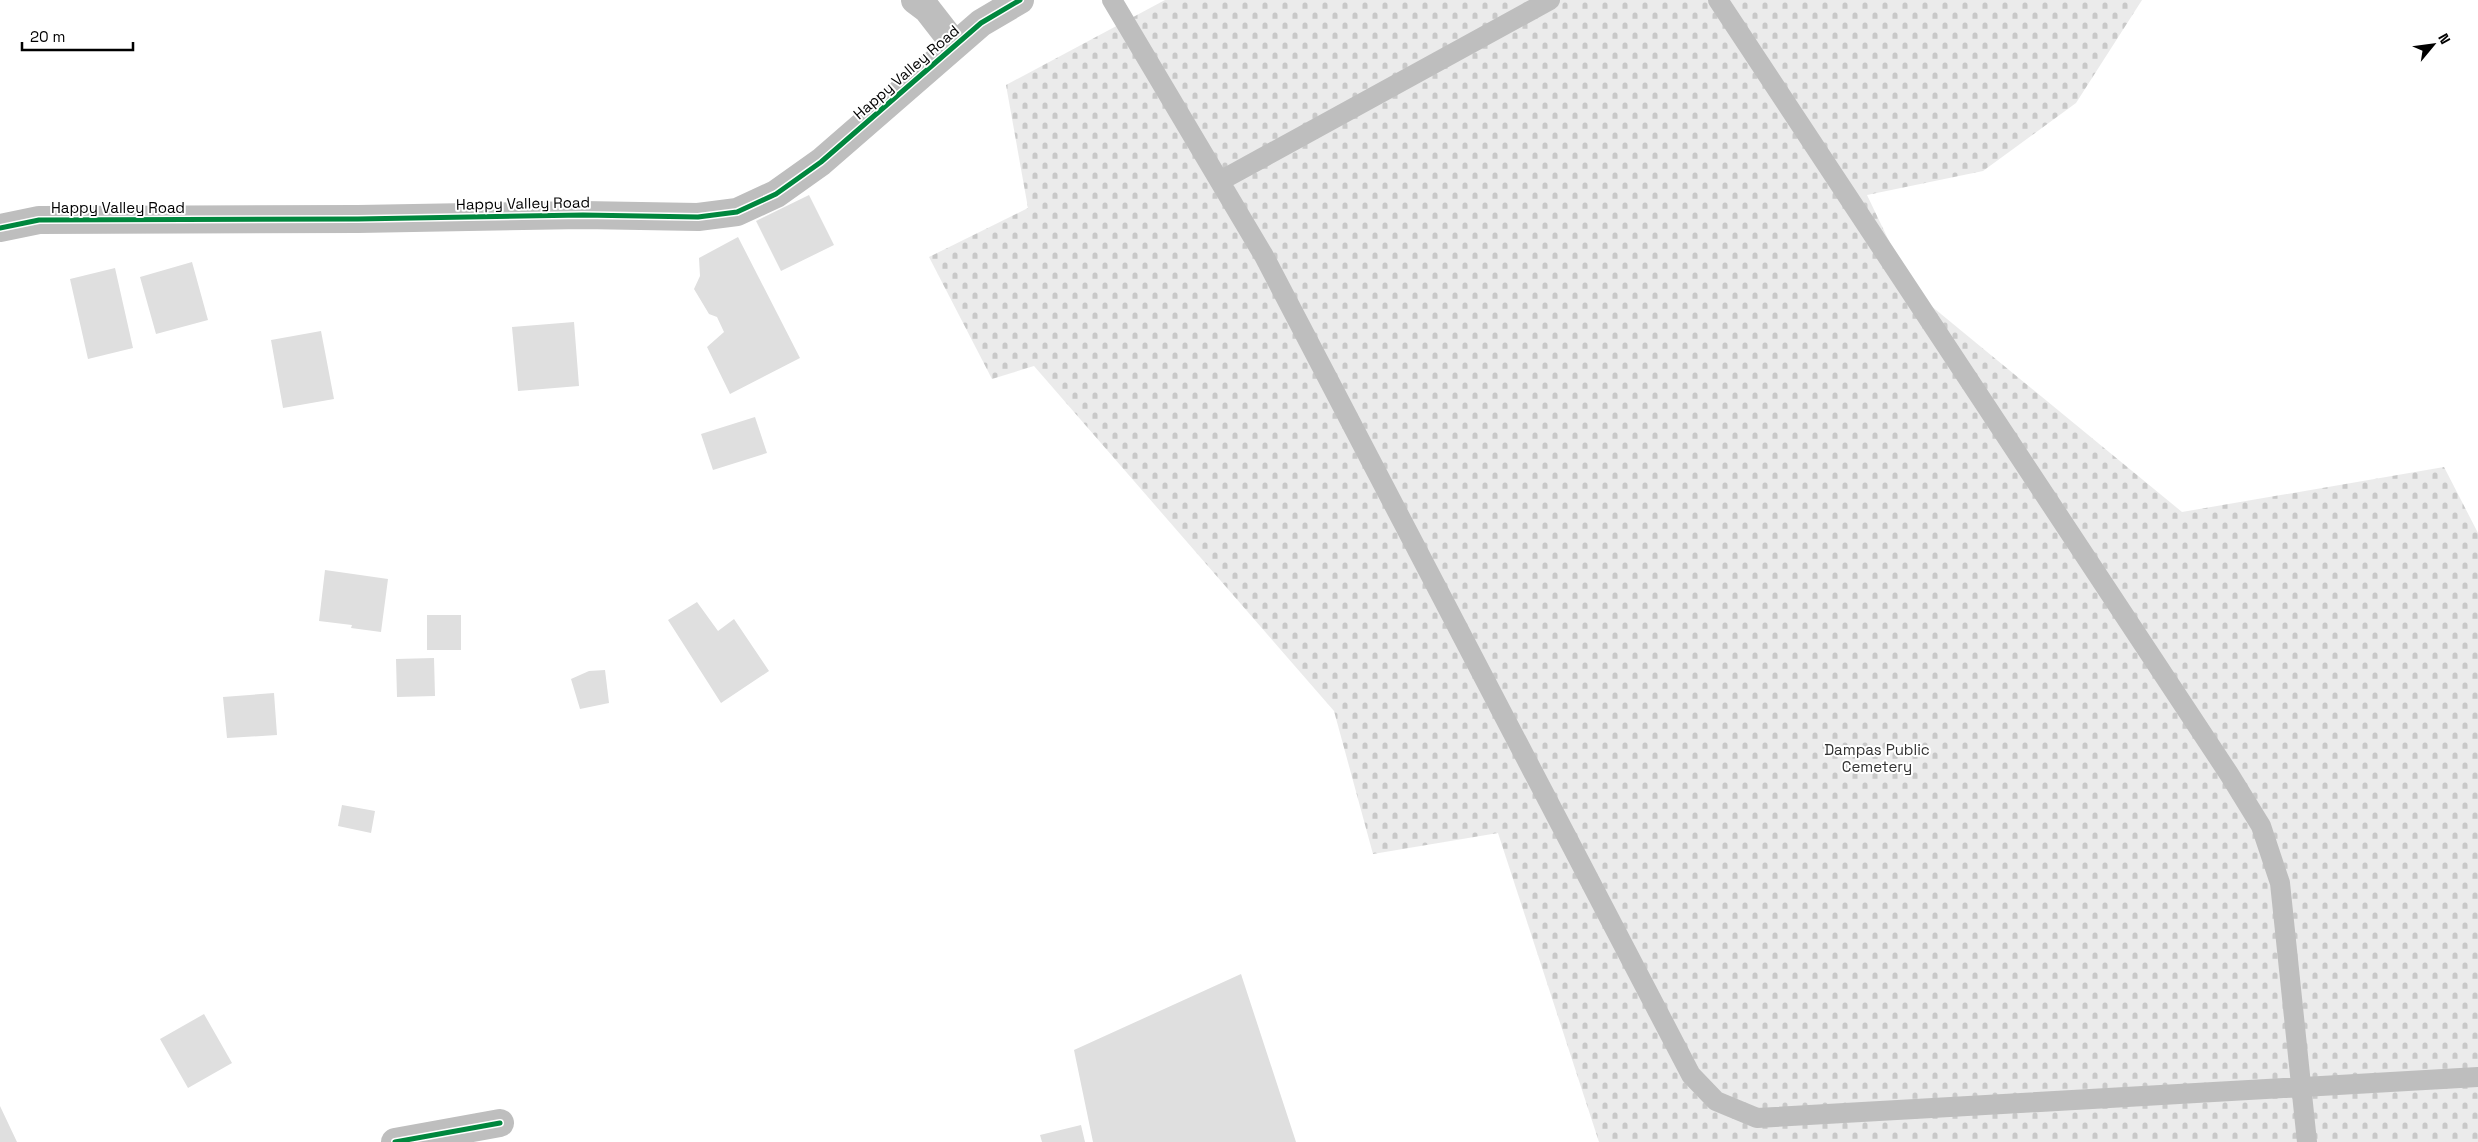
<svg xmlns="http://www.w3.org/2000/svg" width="2478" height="1142" font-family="'Space Grotesk',sans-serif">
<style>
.cemetery{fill:url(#cemetery-stones)}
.building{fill:#dfdfdf}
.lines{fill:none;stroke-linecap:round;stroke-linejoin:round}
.service{stroke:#bebebe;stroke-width:20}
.minor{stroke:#bebebe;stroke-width:28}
.cycleway-casing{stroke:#fff;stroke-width:8}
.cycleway{stroke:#00873e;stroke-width:5}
.labels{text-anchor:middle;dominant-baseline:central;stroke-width:4;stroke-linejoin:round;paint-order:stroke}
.street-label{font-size:15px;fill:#000;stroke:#fff}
.park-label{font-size:15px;fill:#323232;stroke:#fff}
</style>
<defs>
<pattern id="cemetery-stones" width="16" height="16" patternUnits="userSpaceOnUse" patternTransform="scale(1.25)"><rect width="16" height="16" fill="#ebebeb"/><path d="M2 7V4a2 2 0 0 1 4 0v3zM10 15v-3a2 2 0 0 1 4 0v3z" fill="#c8c8c8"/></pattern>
</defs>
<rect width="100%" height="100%" fill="#fff"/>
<path class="cemetery" d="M1165 0H2142L2076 103 1983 171 1867 195 1913 291 2182 512 2444 467 2478 533V1142H1599L1498 833 1373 854 1334 711 1034 366 992 379 929 257 1028 208 1006 85Z"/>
<path class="building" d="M809 195 834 245 781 271 756 221Z
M738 237 800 358 730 394 707 347 724 332 717 317 709 314 694 289 700 276 699 258Z
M192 262 208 320 156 334 140 277Z
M115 268 133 348 88 359 70 279Z
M574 322 579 386 518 391 512 327Z
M321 331 334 399 283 408 271 340Z
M755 417 767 453 713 470 701 434Z
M325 570 388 579 381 632 351 628 352 625 319 621Z
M697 602 718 631 734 619 769 671 721 703 668 620Z
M427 615H461V650H427Z
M434 658 435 696 397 697 396 659Z
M605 670 609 703 580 709 571 679 589 671Z
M274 693 277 735 227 738 223 697Z
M342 805 375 811 371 833 338 826Z
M1241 974 1296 1142H1093L1074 1050Z
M204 1014 232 1063 188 1088 160 1039Z
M0 1106 17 1142H0Z
M1081 1125 1085 1142H1042L1040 1135Z"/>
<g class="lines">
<path class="service" d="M1112 0 1264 256 1691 1075 1716 1101 1757 1118 2478 1077
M1718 0 2229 774 2261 826 2280 883 2307 1142
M1220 181 1550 0"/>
<path class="minor" d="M915 0 927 9 955 45
M0 228 39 220 358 219 583 215 698 217 737 212 776 194 821 162 981 23 1020 0
M395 1142 500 1123"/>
<g class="cycleway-casing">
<path id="cycleway" d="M0 228 39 220 358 219 583 215 698 217 737 212 776 194 821 162 981 23 1020 0
M395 1142 500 1123"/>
</g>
<use href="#cycleway" class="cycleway"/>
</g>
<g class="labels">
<g class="street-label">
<text transform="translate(906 72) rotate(-41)">Happy Valley Road</text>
<text transform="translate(523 203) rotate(-1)">Happy Valley Road</text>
<text x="118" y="207">Happy Valley Road</text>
</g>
<g class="park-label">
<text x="1877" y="749">Dampas Public<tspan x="1877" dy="17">Cemetery</tspan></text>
</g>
</g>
<g transform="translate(2433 45) rotate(61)" stroke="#ffffff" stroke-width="4" paint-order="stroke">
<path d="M0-4L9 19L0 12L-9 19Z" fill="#000000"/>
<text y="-8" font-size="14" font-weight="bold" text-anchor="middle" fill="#000000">N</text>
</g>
<path d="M22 42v8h111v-8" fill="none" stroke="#000000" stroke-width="2.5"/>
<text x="30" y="42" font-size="15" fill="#000000" stroke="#ffffff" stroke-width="4" paint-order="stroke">20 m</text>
</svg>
